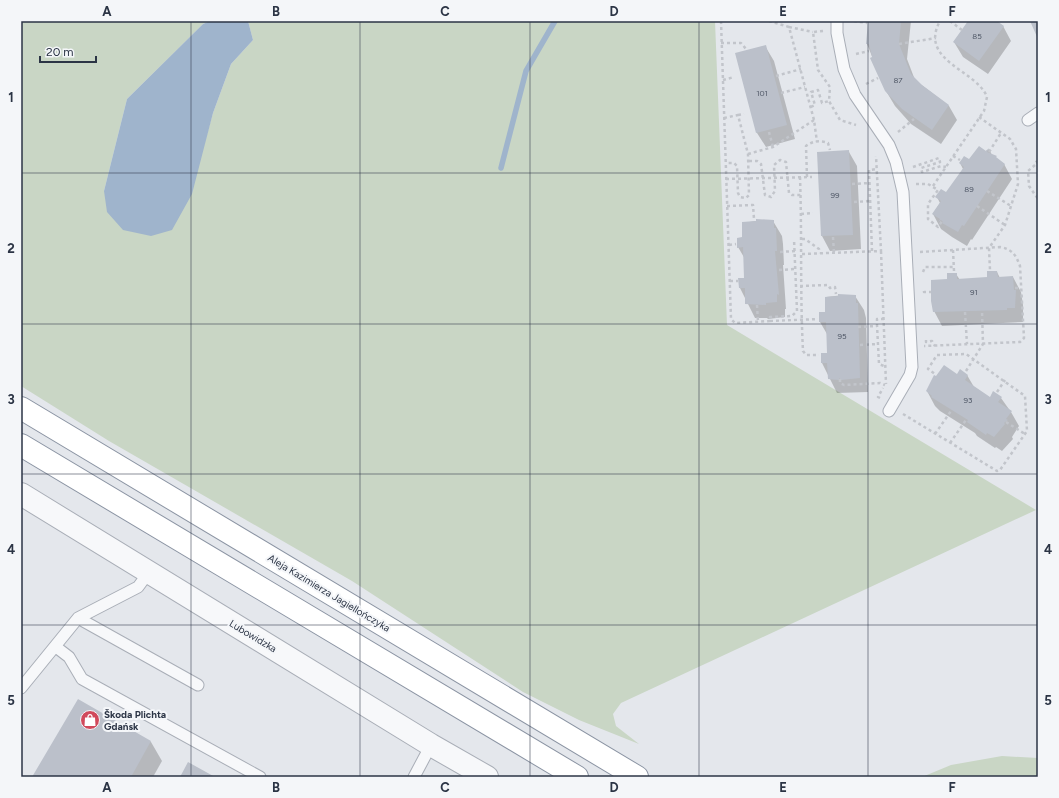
<svg xmlns="http://www.w3.org/2000/svg" width="1059" height="798" font-family="Figtree,sans-serif">
<style>
.green{fill:#c9d6c5}
.water{fill:#9fb4cc}
.shadow{fill:#0003}
.lines{fill:none;stroke-linecap:round;stroke-linejoin:round}
.stream{stroke:#9fb4cc;stroke-width:5.5}
.building{fill:#bbc0ca}
.service-casing{stroke:#a9aeb7;stroke-width:13}
.tertiary-casing{stroke:#a9aeb7;stroke-width:24}
.motorway-casing{stroke:#8b94a3;stroke-width:24}
.path{stroke:#c2c5cb;stroke-width:2.5;stroke-dasharray:3 3;stroke-linecap:butt}
.service{stroke:#f7f8fa;stroke-width:11}
.tertiary{stroke:#f7f8fa;stroke-width:22}
.motorway{stroke:#fff;stroke-width:22}
.grid{fill:none;stroke:#2b3445;stroke-width:1;stroke-opacity:0.55}
.labels{text-anchor:middle;dominant-baseline:central;stroke-width:4;stroke-linejoin:round;paint-order:stroke}
.number-label{font-size:8px;fill:#4f5766}
.street-label{font-size:10px;fill:#2b3445;stroke:#f4f6f9}
.poi-label{font-size:10px;font-weight:bold;fill:#2b3445;stroke:#f4f6f9;text-anchor:start}
.neatline{fill:none;stroke:#2b3445;stroke-width:1.5}
.grid-label{font-size:13px;text-anchor:middle;font-weight:bold;fill:#2b3445}
</style>
<rect width="100%" height="100%" fill="#e4e7ec"/>
<path class="green" d="M21 21H210L203 24 127 99 104 191 202 152 213 113 231 64 253 40 248 21H715L727 325 1036 510 621 703 613 714 616 726 639 744 579 720 523 692 352 581 109 441 21 386Z
M1002 756 1038 758V777H922L951 765Z"/>
<path class="water" d="M210 21H248L253 40 231 64 213 113 192 194 172 230 151 236 123 230 107 212 104 191 127 99 203 24Z"/>
<path class="shadow" d="M869 21H911L907 59 915 80 949 106 957 120 941 144 911 124 895 106 886 91 867 44Z
M969 21H995L1003 26 1011 41 988 74 963 57 954 42Z
M765 46 774 61 795 139 766 147 757 133 736 54Z
M989 149 992 155 1004 164 1012 179 972 240 971 239 967 246 952 237 941 229 933 214 940 203 937 197 947 194 963 169 960 163 969 161Z
M849 152 857 166 861 249 830 251 822 236 818 153Z
M1038 160V166L1035 161Z
M762 220 773 221 782 236 783 244 784 265H783L786 309H785V317L768 319 767 318H755L740 288 739 279H745V259L738 247 744 238 743 223Z
M997 272 1000 278 1013 277 1021 292 1023 305V322L942 326 934 311 948 280 956 274 960 280 988 278Z
M844 295 855 296 864 310 866 318 868 392 837 393 822 363V354H828L827 334 820 322V313H826V297Z
M957 375H967L974 387 990 398H1001L1011 412 1019 426 1012 437 1013 439 1002 451 996 447 995 448 977 436 975 433 940 411 935 406 927 391Z
M78 701 151 742 162 761 153 777H34Z"/>
<g class="lines">
<path class="stream" d="M501 168 526 71 555 21"/>
</g>
<path class="building" d="M868 21H901L899 44 911 74 922 85 949 105 932 130 902 109 885 91 870 58 872 57 869 44H866Z
M968 21H997L1004 26 979 61 953 42Z
M1030 21H1038V39Z
M766 45 787 125 756 133 735 53Z
M979 146 986 151 989 148 987 152 997 156 996 157 1005 164 964 226 962 225 958 232 942 223 943 222 941 220 938 222 940 219 932 214 941 201 935 197 941 189 946 192 964 167 959 163 962 159 964 156 969 159Z
M849 150 853 235 821 236 817 152Z
M756 219 774 220V228H776L777 251H775L779 295 777 294V302L766 303V305L745 304V288H739L738 278H744L743 247 737 248V238L742 237V222L756 221Z
M987 271H997L998 277 1013 276 1014 290H1016L1015 308H1007V310L933 312 931 301V280L947 279V273H957V279L987 277Z
M838 294 856 295V303H858L860 378 841 380 839 378V380L828 379 827 363H821V353H827L826 322H819V312H825V297L838 296Z
M944 365 957 374 960 369 968 375 965 380 990 397 993 391 1002 397 998 402 1012 411 1006 419 1008 420 1004 423 1005 424 994 437 987 433 986 435 967 422 968 420 931 397 932 396 926 391 934 375 936 376Z
M78 699 151 741 131 777H32Z
M188 762 215 777H180Z"/>
<g class="lines">
<g class="service-casing">
<path id="service" d="M837 21V33L844 69 855 95 889 145 896 162 903 192 912 367 910 375 889 411
M1028 120 1038 113
M78 618 198 685
M56 647 69 657 82 679 260 777
M21 688 78 618 138 587 149 572
M414 777 431 745"/>
</g>
<g class="tertiary-casing">
<path id="tertiary" d="M21 494 431 745 487 777"/>
</g>
<g class="motorway-casing">
<path id="motorway" d="M21 408 637 777
M21 445 577 777"/>
</g>
<path class="path" d="M721 21 731 319 735 323 770 321V317L792 316 797 311 794 239
M769 21 789 27 814 120 817 142
M854 21 867 23
M950 21 962 30
M789 27 813 32
M823 31 813 32 818 70 830 87 829 101 840 120 856 125
M721 43H741L746 49
M899 44 936 38
M856 54 869 51
M776 76 801 69
M723 80 734 77
M866 84 878 78
M781 93 805 87
M811 107 815 105 811 92 818 90 822 103 829 101
M738 115 744 114
M979 117 1010 139 1016 149 1018 184 1005 225 989 248 990 270
M724 118 738 115 748 154 749 195 746 198 740 197 738 193 737 166 734 163H726
M769 132 773 147
M898 132 914 119
M989 152 1001 133
M748 154 773 147 814 120
M953 156 960 160
M749 161H757L761 164 765 195 771 197 775 191 774 165 780 160 786 162 789 193 792 195H801
M1035 165 1028 171 1029 186 1038 199
M913 167 939 158 940 162 921 168 922 172 941 166 946 167
M800 177C802 235 800 293 803 351L806 355H819
M807 177 806 146C812 141 821 140 828 143L830 150
M726 179 812 177
M852 184 870 183
M916 184H928L938 190 928 204V219L938 227 942 221
M933 186 984 111 987 97C977 70 918 61 940 21
M987 191 1011 206
M854 202 870 201
M727 206 753 205 754 219
M977 206 1005 225
M801 214 813 213
M833 237 834 253
M802 239H805L819 249 820 253
M729 245 736 244
M953 250 954 271
M872 251 869 170 877 169
M881 251 886 384
M780 252 795 251
M920 252 1000 247C1012 249 1016 255 1020 266L1024 338 1020 342 924 346
M802 254 881 251 876 156
M779 270 796 269
M923 272 925 267H954
M730 281H738
M800 286 828 285 830 288 835 287 836 294
M1015 288H1021
M924 291V292H931
M757 305 758 322
M965 312 967 344
M884 319H877V325L879 364 886 367
M770 321 818 319
M858 327 877 326
M926 340V342L932 341 935 346
M860 345 878 344
M966 371 983 344 982 311
M840 379V383L844 385 880 383 885 385
M997 392 1005 380
M880 398 878 397 883 388
M903 414 997 471 1000 470 1027 431 1025 396 966 354 937 355 928 369 935 374
M1006 422 1025 434
M935 434 951 411
M950 443 966 420"/>
<use href="#service" class="service"/>
<use href="#tertiary" class="tertiary"/>
<use href="#motorway" class="motorway"/>
</g>
<path class="grid" d="M191 21V777M360 21V777M530 21V777M699 21V777M868 21V777M21 173H1038M21 324H1038M21 474H1038M21 625H1038"/>
<defs>
<g id="shop-disc" transform="scale(1)"><circle r="9.5" fill="#d1495b" stroke="#f4f6f9"/><path d="M-5-2.5h2.3a2.7 3.5 0 0 1 5.4 0H5L5.5 6h-11ZM-1.5-2.5h3a1.5 2.3 0 0 0-3 0Z" fill="#fff"/></g>
</defs>
<g fill-rule="evenodd">
<use href="#shop-disc" x="90" y="720"/>
</g>
<g class="labels">
<g class="number-label">
<text x="977" y="36">85</text>
<text x="898" y="80">87</text>
<text x="762" y="93">101</text>
<text x="969" y="189">89</text>
<text x="835" y="195">99</text>
<text x="974" y="292">91</text>
<text x="842" y="336">95</text>
<text x="968" y="400">93</text>
</g>
<g class="street-label">
<text transform="translate(329 593) rotate(31)">Aleja Kazimierza Jagiellończyka</text>
<text transform="translate(253 636) rotate(31)">Lubowidzka</text>
</g>
<g class="poi-label">
<text x="104" y="714">Škoda Plichta<tspan x="104" dy="12">Gdańsk</tspan></text>
</g>
</g>
<rect width="1059" height="798" fill="none" stroke="#f4f6f9" stroke-width="44"/>
<path d="M40 56v6h56v-6" fill="none" stroke="#2b3445" stroke-width="2"/>
<text x="46" y="56" font-size="12" fill="#2b3445" stroke="#f4f6f9" stroke-width="3" paint-order="stroke">20 m</text>
<rect x="22" y="22" width="1015" height="754" class="neatline"/>
<g class="grid-label">
<text x="107" y="16">A</text>
<text x="276" y="16">B</text>
<text x="445" y="16">C</text>
<text x="614" y="16">D</text>
<text x="783" y="16">E</text>
<text x="952" y="16">F</text>
<text x="11" y="102">1</text>
<text x="1048" y="102">1</text>
<text x="11" y="253">2</text>
<text x="1048" y="253">2</text>
<text x="11" y="404">3</text>
<text x="1048" y="404">3</text>
<text x="11" y="554">4</text>
<text x="1048" y="554">4</text>
<text x="11" y="705">5</text>
<text x="1048" y="705">5</text>
<text x="107" y="792">A</text>
<text x="276" y="792">B</text>
<text x="445" y="792">C</text>
<text x="614" y="792">D</text>
<text x="783" y="792">E</text>
<text x="952" y="792">F</text>
</g>
</svg>
